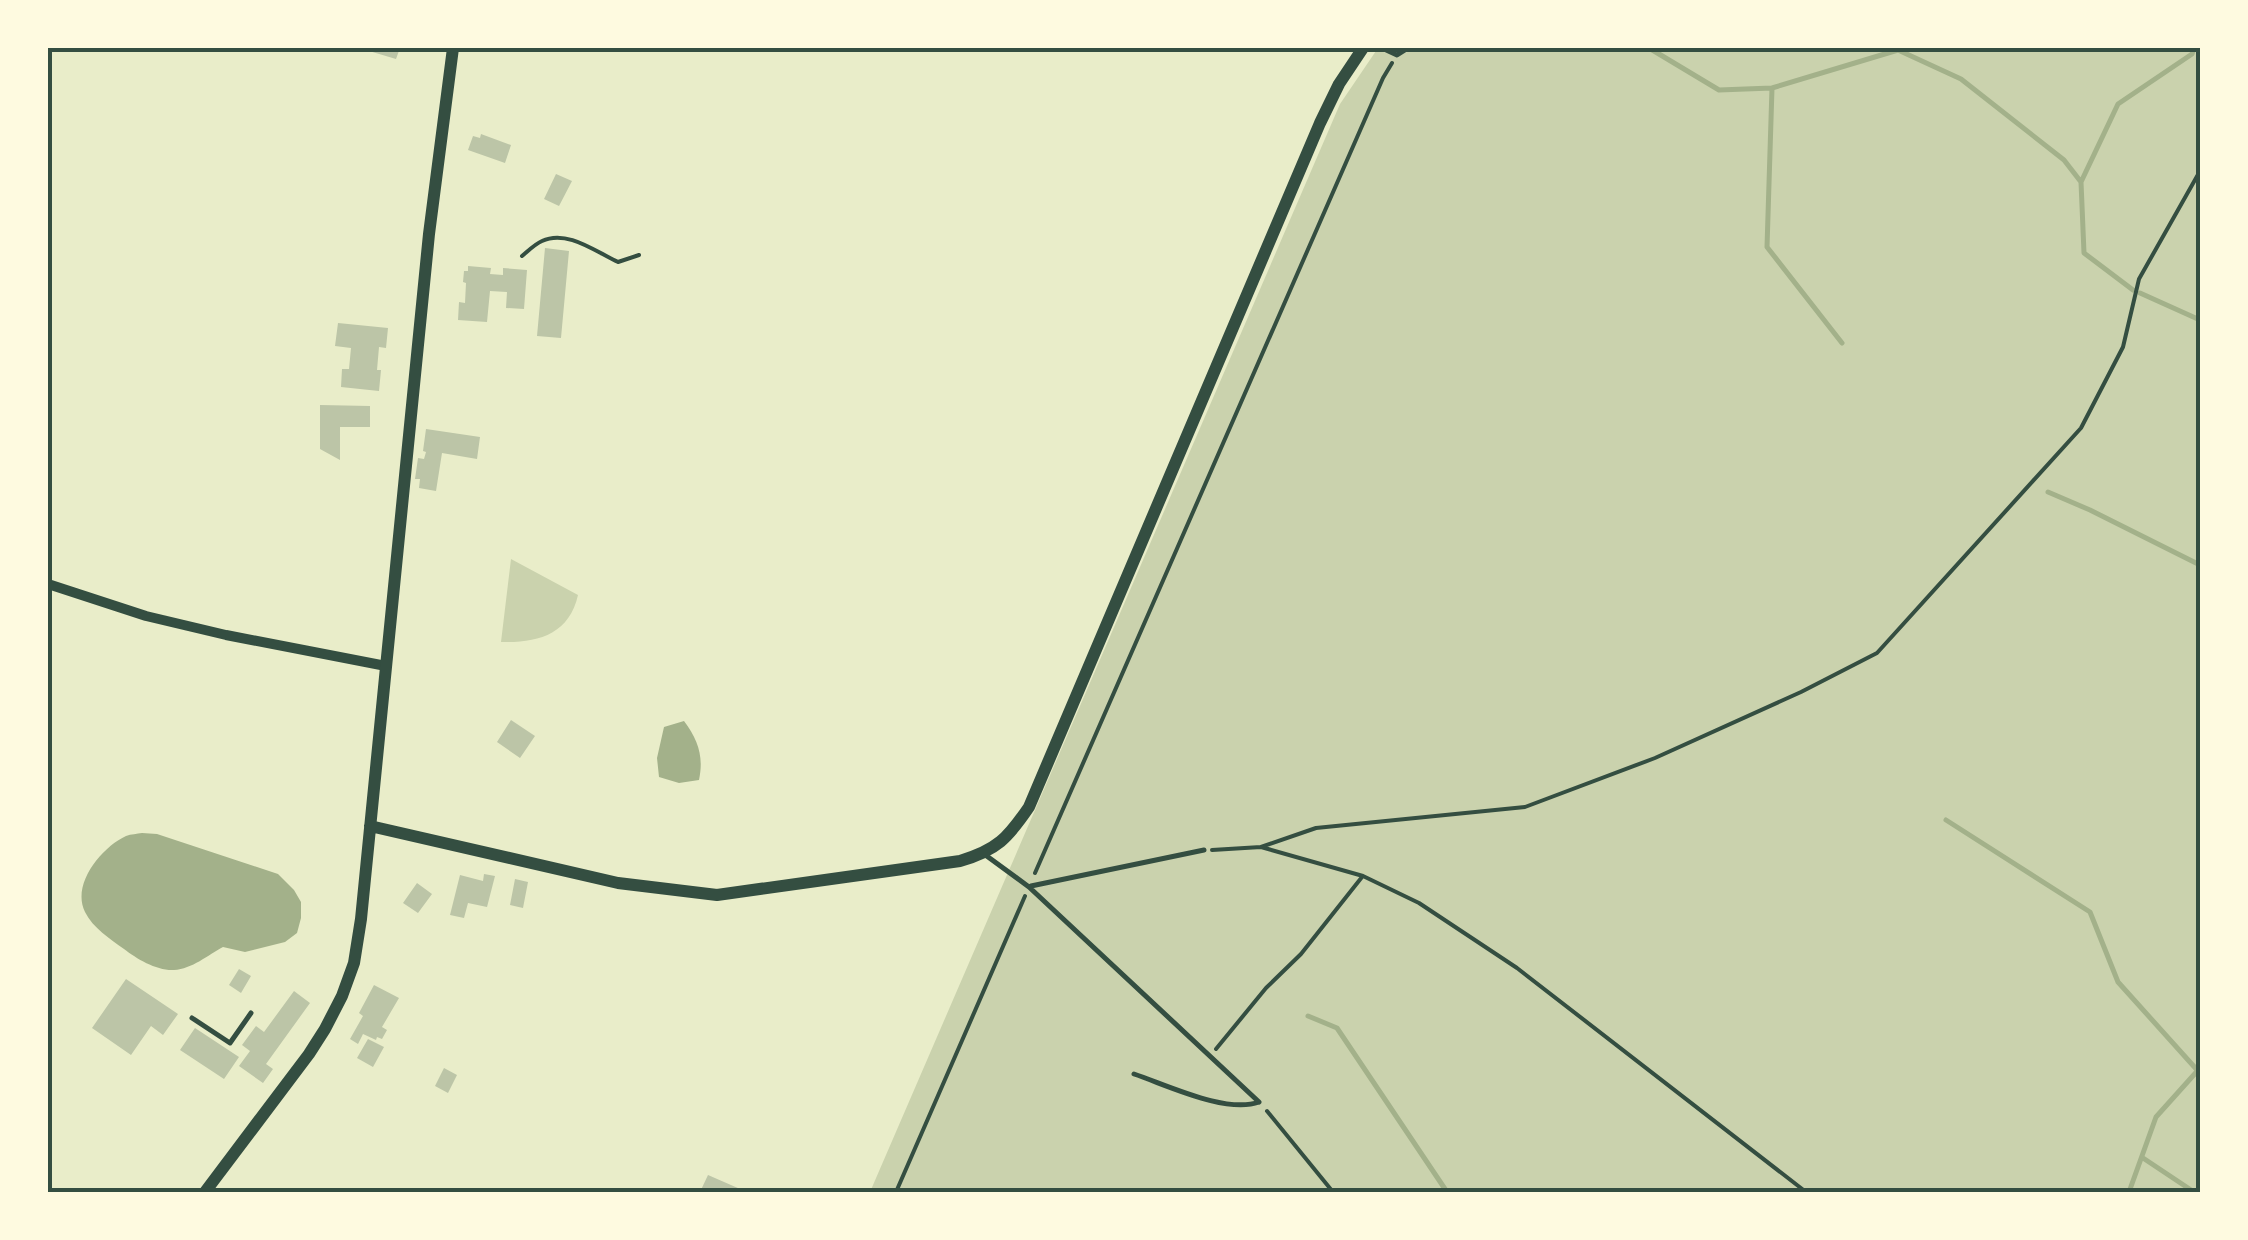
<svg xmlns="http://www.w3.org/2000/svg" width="2248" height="1240" font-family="'Roboto Condensed',sans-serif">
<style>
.green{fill:#cad2ad}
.water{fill:#a3b18a}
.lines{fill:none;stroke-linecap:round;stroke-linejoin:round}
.stream{stroke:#a3b18a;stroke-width:5}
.building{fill:#bcc5a7}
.path{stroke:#344e41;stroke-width:4}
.service{stroke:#344e41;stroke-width:5}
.minor{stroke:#344e41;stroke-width:10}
.tertiary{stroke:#344e41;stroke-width:12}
.neatline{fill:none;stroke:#344e41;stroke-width:4}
</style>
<rect width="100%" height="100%" fill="#e9edc9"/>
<path class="green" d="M1378 48H2200V1192H870L1340 104Z
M511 559 578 595C569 635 537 643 501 642Z"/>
<path class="water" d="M684 721C698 740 704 756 699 780L679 783 659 777 657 758 664 727Z
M142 833 157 834 278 874 294 890 301 902V918L297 933 285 942 245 952 223 947C208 955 192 969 174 970 157 971 137 959 124 949 110 939 93 928 85 912 71 884 102 847 126 836 131 834 137 834 142 833Z"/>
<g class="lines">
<path class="stream" d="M1649 48 1719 90 1772 88 1898 50 1961 79 2064 160 2081 182 2084 253 2133 290
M1772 88 1767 247 1842 343
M2081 182 2118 104 2192 54 2194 48
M2140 293 2200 320
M2048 492 2090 510 2200 565
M1946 820 2090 912 2118 982 2198 1071
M1308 1016 1337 1028 1447 1192
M2143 1158 2194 1192
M2129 1192 2156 1117 2200 1068"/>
</g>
<path class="building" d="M359 48H400L396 59Z
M481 134 511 145 505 163 468 150 473 136 480 138Z
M556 174 572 181 559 206 544 199Z
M545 248 569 251 561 338 537 336Z
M468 266 491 268 490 274 503 275V268L527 270 524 309 506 308 507 292 490 291 487 322 458 320 459 302 465 303 466 283 463 282 464 271H468Z
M338 323 388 328 386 348 379 347 377 370H381L379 391 341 387 342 369H349L351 348 335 346Z
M320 405 370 406V427H340V460L320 449Z
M426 429 480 437 477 459 442 453 436 491 419 488 420 479H415L418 458 424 459 426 452 423 451Z
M511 720 535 736 520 758 497 742Z
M484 874 495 876 487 907 468 903 464 918 450 915 460 875 483 881Z
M515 879 528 882 523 908 510 905Z
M417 883 432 894 418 913 403 903Z
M239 969 251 976 241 993 229 985Z
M126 979 178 1014 163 1035 151 1026 131 1055 92 1028Z
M374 985 399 998 382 1027 387 1030 382 1039 377 1037 376 1040 363 1034 358 1044 350 1039 363 1016 359 1013Z
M294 991 310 1003 266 1064 273 1069 263 1083 239 1066 250 1051 242 1045 256 1026 264 1032Z
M195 1028 239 1057 224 1079 180 1050Z
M368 1039 384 1047 373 1067 357 1058Z
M444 1068 457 1075 448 1093 435 1086Z
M708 1175 747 1192H700Z"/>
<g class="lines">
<path class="path" d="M522 256C528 251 535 244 542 241 567 229 596 252 618 262L639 255
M1261 847 1316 828 1525 807 1655 758 1801 692 1877 653 2081 428 2123 347 2139 279 2200 171
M1212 850 1261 847 1363 876 1419 903 1517 968 1806 1192
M1035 873 1383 78 1392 63
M1216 1049 1266 988 1301 954 1362 877
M1267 1111 1333 1192
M896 1192 1025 896"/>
<path class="service" d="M1382 48 1397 55 1408 48
M984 854 1029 887 1259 1102
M1031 886 1204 850
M192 1018 230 1043 251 1013
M1134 1074C1167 1085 1226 1114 1259 1102"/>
<path class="minor" d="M48 584 146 616 226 635 386 666"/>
<path class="tertiary" d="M370 826 618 883 717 895 960 861C997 850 1008 838 1029 807L1320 123 1339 84 1363 48
M205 1192 309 1054 325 1029 342 996 354 963 361 919 429 234 453 48"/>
</g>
<rect width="2248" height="1240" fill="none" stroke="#fefae0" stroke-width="100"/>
<rect x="50" y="50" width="2148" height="1140" class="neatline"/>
</svg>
